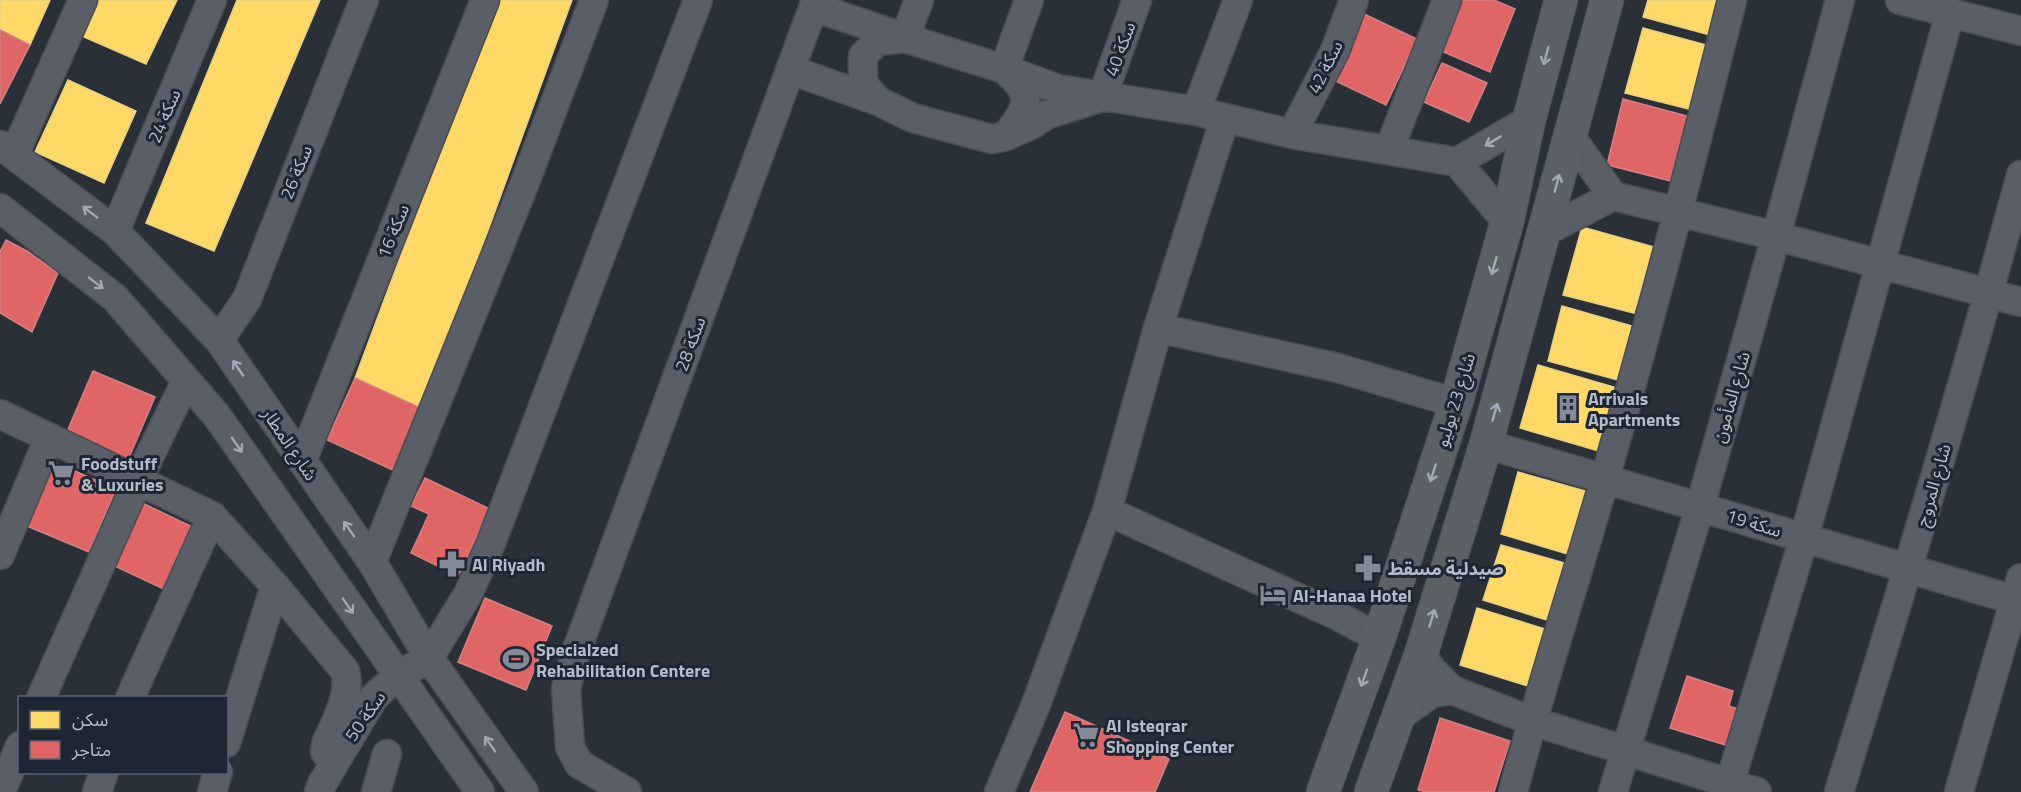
<svg xmlns="http://www.w3.org/2000/svg" width="2021" height="792" font-family="'Titillium Web','Noto Sans Arabic',sans-serif">
<style>
.homes{fill:#ffd966;stroke:#e8d084;stroke-width:1.5}
.shops{fill:#e06666;stroke:#d38084;stroke-width:1.5}
.lines{fill:none;stroke-linecap:round;stroke-linejoin:round}
.minor-casing{stroke:#484c53;stroke-width:31}
.major-casing{stroke:#484c55;stroke-width:35}
.minor{stroke:#5a5e66;stroke-width:28}
.major{stroke:#5c6168;stroke-width:33}
.oneway{stroke:#a2aab6}
.oneway2{stroke:#a2a9b5}
.labels{text-anchor:middle;dominant-baseline:central;stroke-width:6;stroke-linejoin:round;paint-order:stroke}
.street-label{font-size:18px;fill:#b4bcc9;stroke:#1d2633}
.poi-label{font-size:18px;font-weight:bold;fill:#b4bcc9;stroke:#1d2633;text-anchor:start}
</style>
<rect width="100%" height="100%" fill="#2a3038"/>
<path class="homes" d="M0 0H50L30 45 0 30Z
M98 0H177L146 64 82 36Z
M237 0H320L214 251 146 223Z
M496 0H572L423 409 355 378Z
M1648 0H1723L1714 36 1643 17Z
M1643 28 1710 46 1693 110 1625 93Z
M68 80 136 111 104 183 35 152Z
M1582 227 1654 247 1634 313 1563 295Z
M1562 306 1632 326 1618 380 1548 361Z
M1538 365 1617 388 1599 451 1520 428Z
M1518 472 1589 492 1571 555 1501 534Z
M1501 545 1568 564 1550 621 1483 600Z
M1477 608 1545 629 1528 686 1460 665Z"/>
<path class="shops" d="M1457 0H1494L1515 9 1490 72 1437 49Z
M1360 12 1417 39 1386 105 1329 78Z
M0 30 30 45 0 104Z
M1442 63 1487 83 1469 122 1424 102Z
M1623 99 1691 117 1675 182 1607 165Z
M6 240 27 251 58 273 32 332 0 313V252Z
M93 371 155 397 128 460 66 434Z
M355 378 423 409 395 471 327 440Z
M54 462 116 489 89 552 27 526Z
M425 478 490 509 458 576 411 553 429 514 411 506Z
M136 500 197 529 168 591 108 563Z
M485 598 552 626 526 690 458 662Z
M1687 676 1733 691 1729 706 1744 711 1732 747 1670 728Z
M1065 712 1169 759 1155 792H1030Z
M1440 718 1510 741 1494 792H1426L1418 790Z"/>
<g class="lines">
<g class="minor-casing">
<path id="minor" d="M1900 0 2021 31
M814 7 905 38 1004 69 1058 89 1196 111 1292 134 1457 162 1507 222
M791 70 878 101 913 118 992 139 1006 136 1031 125 1046 115 1102 97 1137 0
M878 101 863 84V56L877 41 905 38 919 0
M1196 111 1238 0
M1292 134 1335 51 1354 0
M1006 136C1029 107 1035 95 1004 69L1029 0
M1570 136 1613 196 1776 236 2021 302
M0 145 115 231 219 340 372 562 429 658 524 792
M1389 150 1447 0
M14 155 83 0
M1457 162 1529 120
M0 208 115 298 217 416 480 792
M115 231 212 0
M1544 232 1613 196
M1158 328 1338 368 1456 403
M219 340 247 299 364 0
M0 414 212 516 275 586 345 671C352 694 335 723 326 744L325 752
M1486 444 2021 602
M302 461 485 0
M1107 511 1338 616 1379 638
M0 555 49 438
M372 562 524 185 594 0
M1421 654 1432 670 1452 690 1532 721 1757 792
M41 698 138 480 186 381
M130 698 212 516
M1396 719 1432 693 1452 690
M226 743 275 586
M1 792 20 746
M97 792 104 772
M212 792 218 772
M319 792 322 784 374 697 397 676 429 658 468 594 491 543 698 0
M376 792 387 754
M627 792 579 764 570 747 566 688 576 652 816 0
M999 792 1035 707 1107 511 1158 328 1225 118
M1513 792C1541 686 1575 583 1605 478 1651 320 1692 160 1732 0
M1613 792 1700 507 1776 236 1840 0
M1727 792 1804 538 1950 13
M1839 792C1903 587 1965 382 2021 175
M1959 792 2021 578"/>
</g>
<g class="major-casing">
<path id="major" d="M1323 792 1379 638 1456 403 1507 222 1529 120 1561 0
M1371 792 1421 654 1486 444 1607 0"/>
</g>
<use href="#minor" class="minor"/>
<use href="#major" class="major"/>
</g>
<defs><path id="oneway-shaft" d="M-6 0H5M1.5-3L5.5 0L1.5 3" fill="none" stroke-width="1.6" stroke-linecap="round" stroke-linejoin="round" transform="scale(1.5)"/></defs>
<g class="oneway">
<use href="#oneway-shaft" transform="translate(1546 56) rotate(105)"/>
<use href="#oneway-shaft" transform="translate(1557 183) rotate(-75)"/>
<use href="#oneway-shaft" transform="translate(1494 266) rotate(106)"/>
<use href="#oneway-shaft" transform="translate(1495 412) rotate(-74)"/>
<use href="#oneway-shaft" transform="translate(1433 473) rotate(108)"/>
<use href="#oneway-shaft" transform="translate(1432 618) rotate(-73)"/>
<use href="#oneway-shaft" transform="translate(1364 678) rotate(110)"/>
</g>
<g class="oneway2">
<use href="#oneway-shaft" transform="translate(1493 141) rotate(149)"/>
<use href="#oneway-shaft" transform="translate(90 212) rotate(-143)"/>
<use href="#oneway-shaft" transform="translate(96 283) rotate(38)"/>
<use href="#oneway-shaft" transform="translate(238 368) rotate(-124)"/>
<use href="#oneway-shaft" transform="translate(237 445) rotate(55)"/>
<use href="#oneway-shaft" transform="translate(349 529) rotate(-125)"/>
<use href="#oneway-shaft" transform="translate(348 606) rotate(55)"/>
<use href="#oneway-shaft" transform="translate(490 744) rotate(-125)"/>
</g>
<defs>
<g id="building-bare" transform="scale(2.07)"><path d="M-4-6H4V6H1V3H-1V6H-4ZM-2.5-4.3h1.7v1.8h-1.7ZM.8-4.3h1.7v1.8H.8ZM-2.5-1h1.7V.8h-1.7ZM.8-1h1.7V.8H.8Z" fill="#848b96" stroke="#1d2633" stroke-width="2.5" paint-order="stroke"/></g>
<g id="supermarket-bare" transform="scale(2.07)"><path d="M-6-5.5h2.5l.6 2H6L4.5 2H-2.5L-4.4-4H-6ZM-1.5 3.2a1.3 1.3 0 1 0 .1 0ZM3 3.2a1.3 1.3 0 1 0 .1 0Z" fill="#848b96" stroke="#1d2633" stroke-width="2.5" paint-order="stroke"/></g>
<g id="pharmacy-bare" transform="scale(2.07)"><path d="M-2-6h4v4h4v4h-4v4h-4v-4h-4v-4h4Z" fill="#848b96" stroke="#1d2633" stroke-width="2.5" paint-order="stroke"/></g>
<g id="hotel-bare" transform="scale(2.07)"><path d="M-6-4.5h1.5V1H6V5H4.5V3h-9V5H-6ZM-4 0a1.8 1.8 0 1 1 3.6 0ZM.5 0V-2.5h3Q6-2.5 6 0Z" fill="#848b96" stroke="#1d2633" stroke-width="2.5" paint-order="stroke"/></g>
<g id="stadium-bare" transform="scale(2.07)"><path d="M0-5a6.5 5 0 1 0 0 10a6.5 5 0 1 0 0-10ZM-3.5-1.8h7v3.6h-7Z" fill="#848b96" stroke="#1d2633" stroke-width="2.5" paint-order="stroke"/></g>
</defs>
<g fill-rule="evenodd">
<use href="#building-bare" x="1568" y="408"/>
<use href="#supermarket-bare" x="61" y="473"/>
<use href="#pharmacy-bare" x="452" y="564"/>
<use href="#pharmacy-bare" x="1368" y="568"/>
<use href="#hotel-bare" x="1273" y="595"/>
<use href="#stadium-bare" x="516" y="659"/>
<use href="#supermarket-bare" x="1086" y="735"/>
</g>
<g class="labels">
<g class="street-label">
<text transform="translate(1120 49) rotate(-70)">سكة 40</text>
<text transform="translate(1325 67) rotate(-64)">سكة 42</text>
<text transform="translate(164 116) rotate(-67)">سكة 24</text>
<text transform="translate(296 172) rotate(-68)">سكة 26</text>
<text transform="translate(393 231) rotate(-68)">سكة 16</text>
<text transform="translate(690 344) rotate(-70)">سكة 28</text>
<text transform="translate(1731 397) rotate(-74)">شارع المأمون</text>
<text transform="translate(1455 400) rotate(-73)">شارع 23 يوليو</text>
<text transform="translate(290 444) rotate(56)">شارع المطار</text>
<text transform="translate(1933 485) rotate(-74)">شارع المروج</text>
<text transform="translate(1754 523) rotate(17)">سكة 19</text>
<text transform="translate(365 716) rotate(-55)">سكة 50</text>
</g>
<g class="poi-label">
<text x="1588" y="398">Arrivals<tspan x="1588" dy="21">Apartments</tspan></text>
<text x="81" y="463">Foodstuff<tspan x="81" dy="21">&amp; Luxuries</tspan></text>
<text x="472" y="564">Al Riyadh</text>
<text x="1388" y="568">صيدلية مسقط</text>
<text x="1293" y="595">Al-Hanaa Hotel</text>
<text x="536" y="649">Specialzed<tspan x="536" dy="21">Rehabilitation Centere</tspan></text>
<text x="1106" y="725">Al Isteqrar<tspan x="1106" dy="21">Shopping Center</tspan></text>
</g>
</g>
<rect x="18" y="696" width="210" height="78" fill="#1d2633" stroke="#59626f" stroke-width="1.5"/>
<rect x="30" y="711" width="30" height="18" fill="#ffd966" stroke="#59626f" stroke-width="1.5"/>
<text x="72" y="726" font-size="18" fill="#b4bcc9">سكن</text>
<rect x="30" y="741" width="30" height="18" fill="#e06666" stroke="#59626f" stroke-width="1.5"/>
<text x="72" y="756" font-size="18" fill="#b4bcc9">متاجر</text>
</svg>
